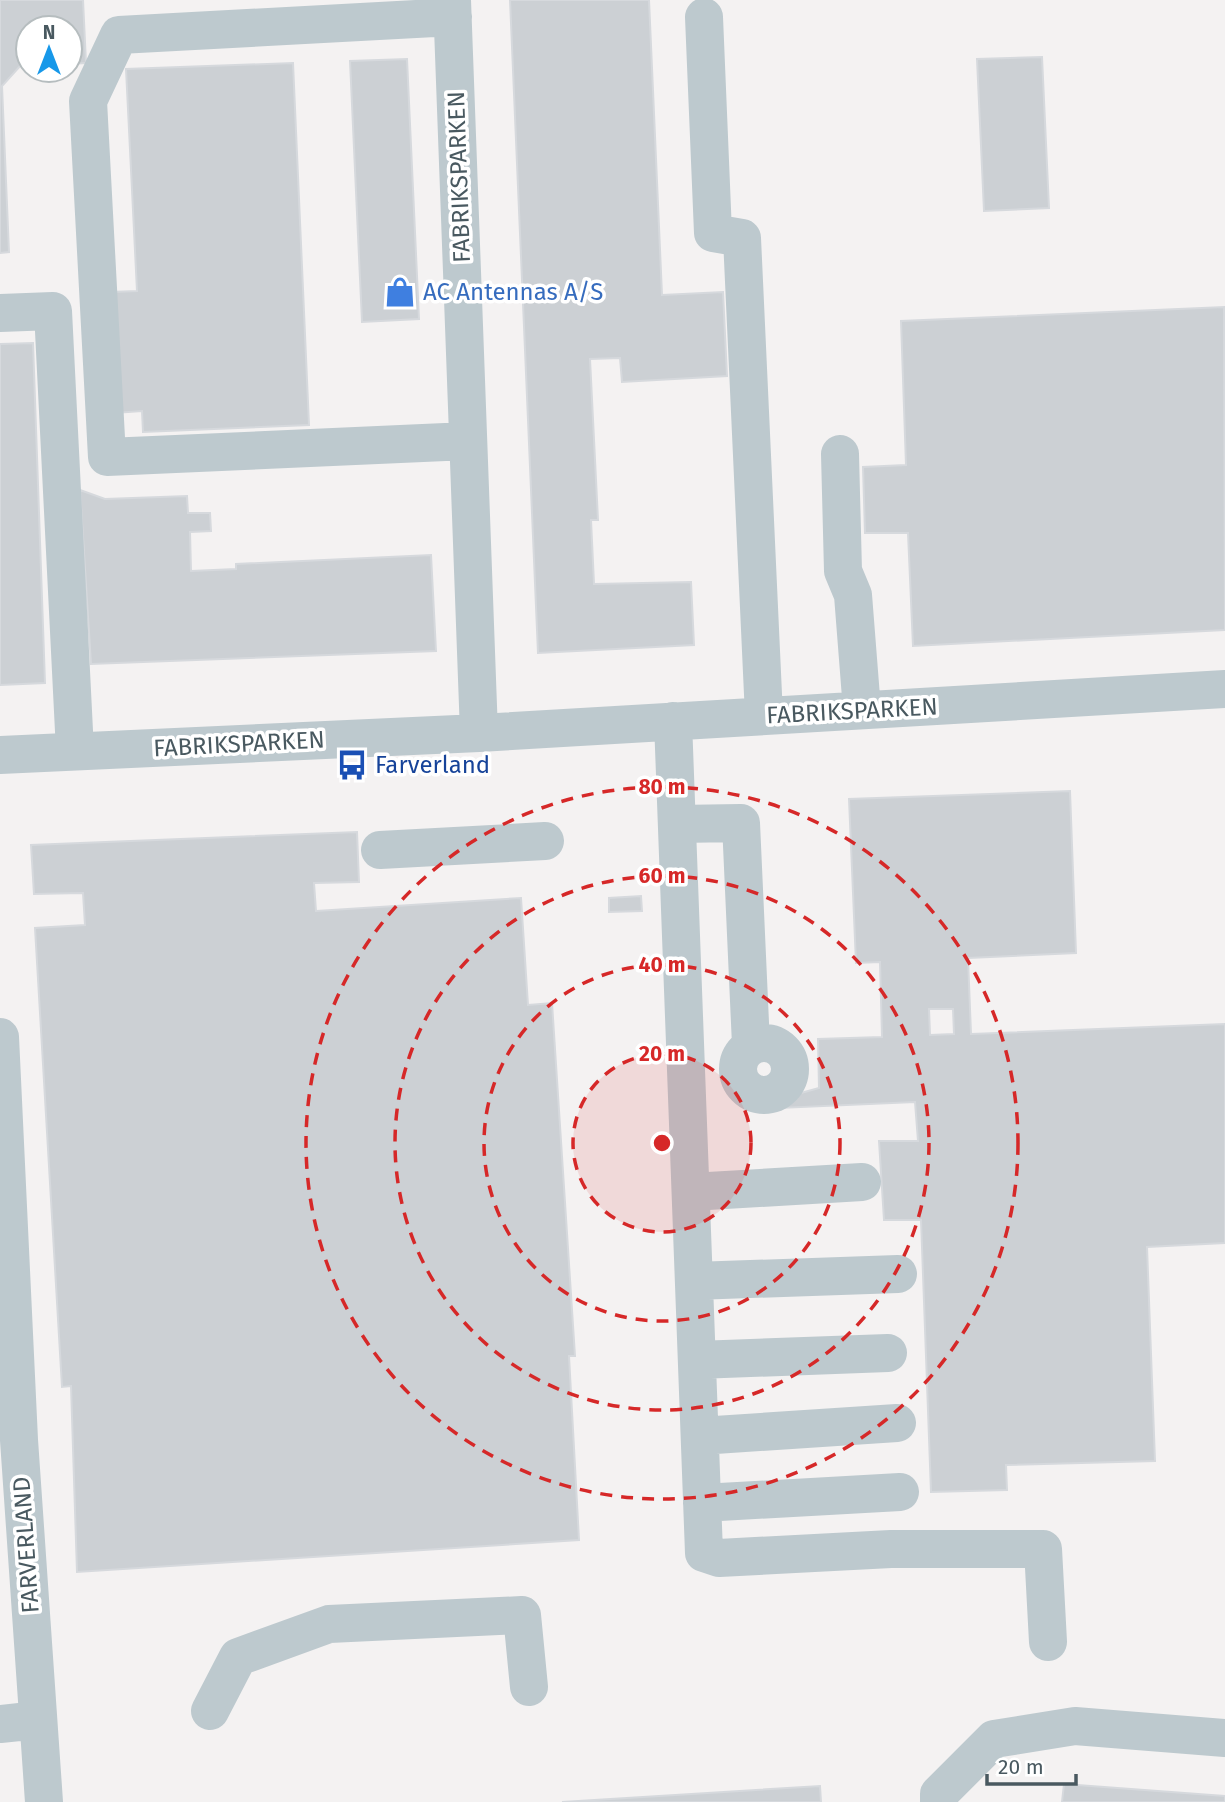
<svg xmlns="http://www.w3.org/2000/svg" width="1225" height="1802" font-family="'Fira Sans',sans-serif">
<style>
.building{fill:#ccd0d4;stroke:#d6d9dd;stroke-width:2;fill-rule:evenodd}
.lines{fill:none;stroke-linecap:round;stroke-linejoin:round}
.minor{stroke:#bdc9ce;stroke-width:38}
.ring{fill:none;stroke:#d62828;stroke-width:3.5;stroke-dasharray:12 9}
.labels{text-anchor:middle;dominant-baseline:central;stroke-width:7;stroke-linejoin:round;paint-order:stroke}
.street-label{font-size:24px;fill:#495960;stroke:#fff}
.shop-label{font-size:24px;fill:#366cbe;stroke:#fff;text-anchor:start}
.transit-label{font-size:24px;fill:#164399;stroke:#fff;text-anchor:start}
.centre{fill:#d62828;stroke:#fff;stroke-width:3.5}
.ring-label{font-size:21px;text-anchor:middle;font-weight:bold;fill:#d62828;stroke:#fff;stroke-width:7;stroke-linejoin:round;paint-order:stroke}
</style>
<rect width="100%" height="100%" fill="#f4f2f2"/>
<path class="building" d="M0 0H83L86 63 70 64V28H28V65H21L2 86 9 252 0 253Z
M510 0H649L662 295 723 292 727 376 622 382 620 358 590 359 598 520H591L594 584 691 582 694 645 538 653Z
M1042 57 1049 208 984 211 977 59Z
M407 59 419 319 362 322 350 61Z
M293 63 309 425 143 432 142 411 115 413 111 292 137 291 126 69Z
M1224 307 1225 630 913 646 908 533H865L863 467 906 465 901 321Z
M33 343 45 683 0 685V344Z
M80 490 105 499 187 496 188 513H210L211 531 190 532 191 571 236 569V564L431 555 436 651 91 664Z
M1070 791 1076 953 968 958 971 1034 1225 1024V1243L1147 1247 1155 1461 1006 1465 1007 1490 931 1492 921 1220H884L879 1141H918L915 1102 780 1108 786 1101 801 1093 819 1088 818 1039 882 1037 880 962 856 963 849 799ZM929 1009H953L954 1034 930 1035Z
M357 832 359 882 314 883 316 911 521 898 528 1005 552 1003 575 1356H569L579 1540 77 1572 71 1386 62 1387 35 928 85 925 83 893 34 894 31 845Z
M641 896 642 911 609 912V898Z
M1064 1784 1225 1796V1802H1062Z
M820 1786 821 1802H562Z"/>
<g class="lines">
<path class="minor" d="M452 0 479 733
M453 17 119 35 88 101 107 457 468 441
M704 17 713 233 742 238 764 716
M0 313 53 311 75 751
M840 454 843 571 853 595 862 710
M673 721 704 1553 719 1558 891 1549H1043L1048 1642
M0 755 479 733 1225 689
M677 824 741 823 751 1045
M380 850 545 841
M0 1037 19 1440 44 1802
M738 1069a26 26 0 1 1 52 0a26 26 0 1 1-52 0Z
M691 1192 862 1182
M694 1281 898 1274
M697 1360 888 1353
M700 1436 897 1423
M702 1503 900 1492
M210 1711 238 1657 329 1624 522 1615 529 1687
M0 1724 38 1720
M939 1802V1794L994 1739 1075 1726 1225 1738"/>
</g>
<circle cx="662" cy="1143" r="89" fill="#d62828" fill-opacity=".12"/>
<g class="ring">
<circle cx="662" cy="1143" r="89"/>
<circle cx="662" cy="1143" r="178"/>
<circle cx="662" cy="1143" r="267"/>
<circle cx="662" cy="1143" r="356"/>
</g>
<defs>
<g id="shop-bare" transform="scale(2.415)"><path d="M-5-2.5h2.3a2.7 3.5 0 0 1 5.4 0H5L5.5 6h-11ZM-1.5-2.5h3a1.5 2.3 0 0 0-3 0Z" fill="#3f7fe0" stroke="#fff" stroke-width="2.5" paint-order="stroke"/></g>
<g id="bus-bare" transform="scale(2.415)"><path d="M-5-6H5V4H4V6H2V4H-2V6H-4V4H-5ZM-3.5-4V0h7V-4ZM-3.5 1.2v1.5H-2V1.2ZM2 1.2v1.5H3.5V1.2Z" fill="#1a4fb4" stroke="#fff" stroke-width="2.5" paint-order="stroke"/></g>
</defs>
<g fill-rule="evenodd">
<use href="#shop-bare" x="400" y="292"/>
<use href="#bus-bare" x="352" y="765"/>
</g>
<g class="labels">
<g class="street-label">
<text transform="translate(459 177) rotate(-92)">FABRIKSPARKEN</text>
<text transform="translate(852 711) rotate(-3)">FABRIKSPARKEN</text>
<text transform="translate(239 744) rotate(-3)">FABRIKSPARKEN</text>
<text transform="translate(26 1545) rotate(-94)">FARVERLAND</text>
</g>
<g class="shop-label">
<text x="423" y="292">AC Antennas A/S</text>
</g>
<g class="transit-label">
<text x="375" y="765">Farverland</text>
</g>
</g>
<circle cx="662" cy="1143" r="10" class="centre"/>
<g class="ring-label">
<text x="662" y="794">80 m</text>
<text x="662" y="883">60 m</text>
<text x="662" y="972">40 m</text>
<text x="662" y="1061">20 m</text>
</g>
<g transform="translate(49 49)"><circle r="33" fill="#ffffff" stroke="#b6bdbf" stroke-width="2"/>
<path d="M0-5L12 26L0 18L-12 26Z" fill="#1798e9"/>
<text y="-10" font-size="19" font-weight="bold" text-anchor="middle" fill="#495960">N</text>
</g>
<path d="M987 1774v10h89v-10" fill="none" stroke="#495960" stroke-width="3.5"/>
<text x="998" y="1774" font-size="21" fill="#495960" stroke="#ffffff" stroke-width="5" paint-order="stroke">20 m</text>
</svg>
